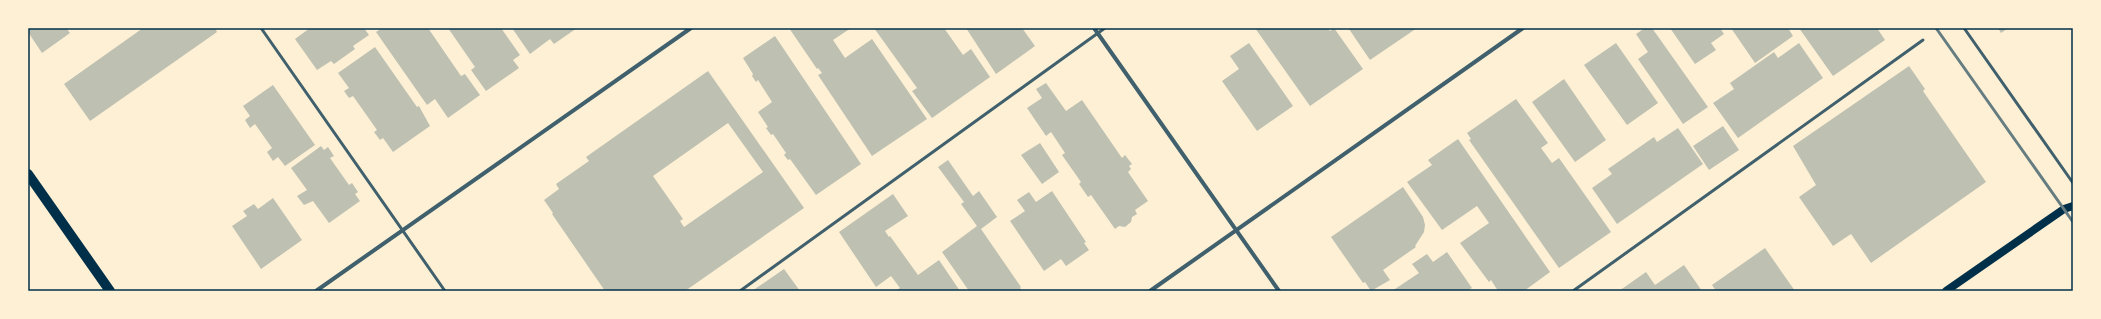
<svg xmlns="http://www.w3.org/2000/svg" width="2101" height="319" font-family="Helvetica,sans-serif">
<style>
.building{fill:#bec0b2;fill-rule:evenodd}
.lines{fill:none;stroke-linecap:round;stroke-linejoin:round}
.service{stroke:#3f606c;stroke-width:3}
.minor{stroke:#3f606c;stroke-width:4}
.secondary{stroke:#003049;stroke-width:8}
.primary{stroke:#003049;stroke-width:10}
.rail{stroke:#657d81;stroke-width:3}
.neatline{fill:none;stroke:#003049;stroke-width:1.5}
</style>
<rect width="100%" height="100%" fill="#fdf0d5"/>
<path class="building" d="M28 28H66L70 33 42 53 28 32Z
M143 28H215L217 32 90 121 64 84Z
M310 28H364L369 35 353 46 355 49 334 64 331 61 317 70 295 39Z
M382 28H428L461 76 465 74 480 95 448 118 435 99 427 105 376 32Z
M448 28H501L520 55 513 60 519 68 486 91 471 70 475 67Z
M512 28H577L554 44 550 39 530 54Z
M789 28H851L833 40 845 58 872 39 927 119 872 156 818 75 822 73 818 68 817 69Z
M874 28H944L963 55 971 49 990 77 932 118 912 91 917 88Z
M966 28H1022L1035 46 996 74Z
M1255 28H1327L1330 31 1334 28 1363 69 1310 106Z
M1351 28H1417L1370 60 1349 29Z
M1645 28H1652L1708 107 1683 124 1638 59 1648 52 1636 34Z
M1670 28H1720L1724 34 1711 43 1716 50 1695 64Z
M1731 28H1788L1793 36 1755 63Z
M1799 28H1877L1885 40 1833 76Z
M1998 28H2008L2001 33Z
M775 36 861 164 816 195 790 159 788 160 784 155 786 153 773 134 771 135 766 128 768 127 758 112 772 102 758 80 756 82 752 76 753 74 743 58Z
M1249 43 1293 106 1257 131 1222 81 1239 69 1230 56Z
M1616 43 1658 103 1627 125 1584 65Z
M1799 43 1823 78 1738 138 1713 103 1734 89 1730 83 1774 52 1778 58Z
M375 47 417 107 419 106 430 126 393 152 383 138 380 140 374 132 377 130 353 96 349 98 344 91 349 88 338 73Z
M1909 66 1925 89 1923 91 1986 182 1871 263 1851 234 1833 246 1799 197 1816 185 1793 146Z
M708 71 804 208 685 291H605L552 214 553 213 544 200 559 189 556 184 589 161 586 157ZM728 123 763 172 684 227 680 221 683 219 653 176Z
M1564 79 1606 140 1575 162 1532 102Z
M1046 83 1066 111 1082 100 1122 158 1125 155 1132 164 1129 166 1131 169 1128 172 1148 201 1135 210 1137 214 1132 217 1131 222 1125 227 1119 226 1115 229 1091 195 1088 197 1079 184 1081 182 1062 155 1065 153 1051 132 1046 136 1027 108 1042 98 1036 89Z
M273 85 315 145 285 166 278 157 273 161 267 152 272 148 255 124 250 128 245 120 250 116 243 106Z
M1516 99 1548 143 1541 148 1552 163 1559 158 1611 232 1559 268 1469 140 1471 139 1467 133Z
M1723 126 1739 150 1709 170 1693 146Z
M1678 128 1703 164 1617 224 1592 188 1612 174 1608 169 1654 137 1657 142Z
M1458 139 1550 272 1524 291H1498L1491 280 1489 282 1460 243 1489 223 1477 206 1442 230 1407 182 1432 165 1428 160Z
M1040 143 1059 172 1042 184 1021 155Z
M321 146 324 150 328 147 334 156 330 158 349 185 352 183 358 192 355 194 360 201 329 223 313 201 304 205 297 196 307 190 291 168Z
M948 160 973 196 979 191 997 217 981 229 1021 287 1020 288 1022 291H969L942 252 977 226 961 204 964 202 938 167Z
M1403 187 1423 217 1425 225 1424 232 1415 246 1416 247 1383 270 1390 280 1371 291 1365 282 1363 283 1331 237Z
M1052 191 1086 242 1084 243 1089 250 1066 266 1061 259 1044 271 1010 221 1025 211 1017 200 1029 192 1036 202Z
M893 194 908 216 885 231 889 237 890 236 918 275 939 260 960 291H895L900 288 891 276 876 287 839 232Z
M273 198 302 240 261 269 232 226 247 216 243 211 254 204 258 209Z
M1765 248 1795 291H1716L1712 285Z
M1447 252 1472 288 1466 291H1392L1419 273 1412 264 1427 254 1433 262Z
M1684 265 1702 291H1619L1646 272 1655 285Z
M784 269 800 291H752Z"/>
<g class="lines">
<path class="service" d="M261 28 445 291
M1964 28 2073 183
M740 291 1105 28
M1573 291 1923 40"/>
<path class="minor" d="M1094 28 1279 291
M316 291 691 28
M1150 291 1523 28"/>
<path class="secondary" d="M1946 291 2064 209 2073 206"/>
<path class="primary" d="M28 174 110 291"/>
<path class="rail" d="M1936 28 2073 222"/>
</g>
<rect width="2101" height="319" fill="none" stroke="#fdf0d5" stroke-width="58"/>
<rect x="29" y="29" width="2043" height="261" class="neatline"/>
</svg>
